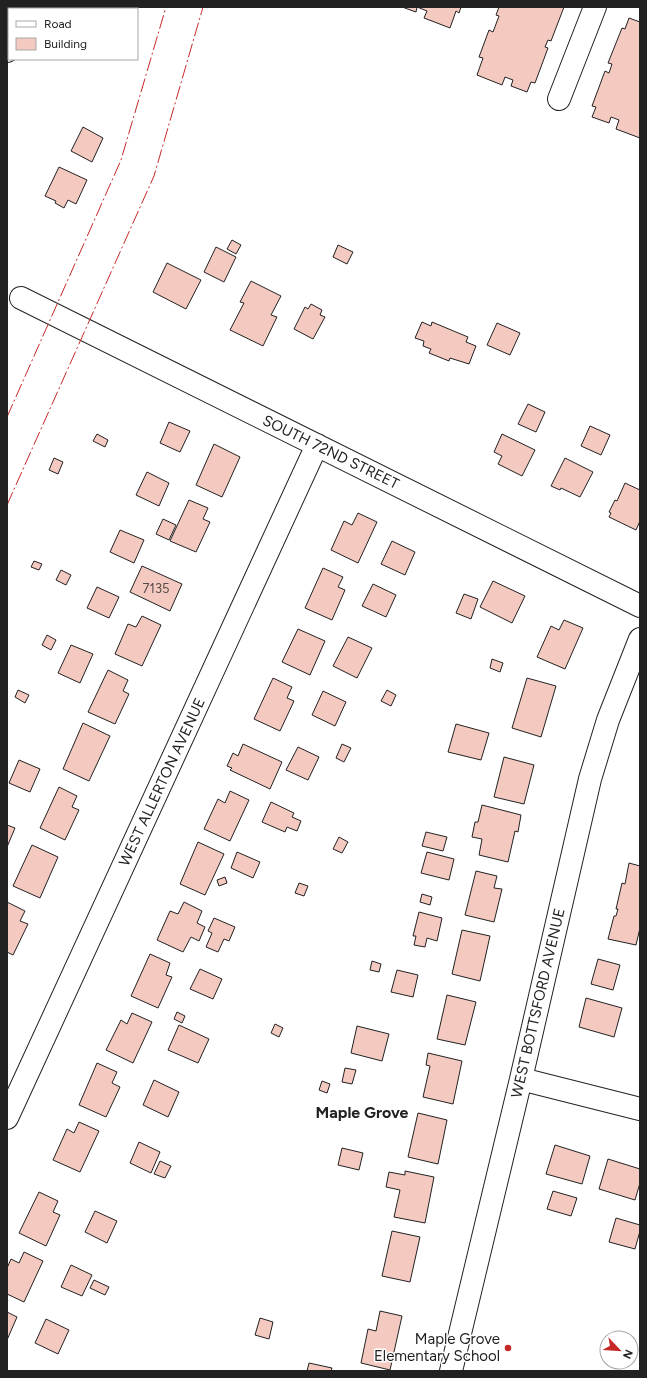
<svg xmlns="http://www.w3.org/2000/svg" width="647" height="1378" font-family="Figtree,sans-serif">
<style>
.building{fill:#f3c9c0;stroke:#222}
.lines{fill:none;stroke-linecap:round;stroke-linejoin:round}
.minor-casing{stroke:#222;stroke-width:24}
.highway-casing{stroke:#222;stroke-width:24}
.minor{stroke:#fff;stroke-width:22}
.highway{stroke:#fff;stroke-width:22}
.power{stroke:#c62828;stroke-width:1;stroke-dasharray:14 3 2 3;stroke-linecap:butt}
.poi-dot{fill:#c62828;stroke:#fff;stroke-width:1.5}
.labels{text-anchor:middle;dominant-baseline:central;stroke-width:3;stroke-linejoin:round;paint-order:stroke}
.number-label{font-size:13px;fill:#564c4a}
.street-label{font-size:15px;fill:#222;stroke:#fff}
.poi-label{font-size:15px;fill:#222;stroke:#fff;text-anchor:end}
.neighbourhood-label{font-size:16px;font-weight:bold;fill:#222;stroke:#fff}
</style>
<rect width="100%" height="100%" fill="#fff"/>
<path class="building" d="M402 7H461L459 13 456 11 450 28 424 18 427 11 417 7 416 12Z
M499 7H564L551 41 548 40 545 47 548 48 535 83 531 82 527 92 511 86 513 80 505 77 502 85 477 75 483 58 479 57 489 30 493 32 499 16 496 15Z
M629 18 640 22V138L616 129 619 120 611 117 609 123 592 117 596 107 592 106 605 71 609 73 612 64 608 63 622 28 625 29Z
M83 127 103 138 92 162 71 151Z
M59 167 87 180 76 204 68 200 64 208 55 203 56 201 45 196Z
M232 240 241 245 236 254 227 249Z
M338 245 353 252 347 264 333 257Z
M216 247 236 257 224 282 204 272Z
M167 263 201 280 186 309 153 292Z
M251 281 281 296 271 315 277 317 263 346 230 330 244 303 240 302Z
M311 304 322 310 320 315 325 317 313 339 294 329 305 307 308 309Z
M422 322 431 326 432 322 468 337 466 342 476 346 469 364 450 358 449 361 429 353 431 349 423 346 424 341 415 338Z
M497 323 520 333 510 355 487 345Z
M528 404 545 412 536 432 518 424Z
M169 422 190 431 180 452 160 443Z
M590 426 610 435 601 455 581 446Z
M97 434 108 440 105 447 93 441Z
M502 434 535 450 522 476 498 464 502 456 494 452Z
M214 444 240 457 222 497 196 485Z
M54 458 63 462 58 474 49 470Z
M565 458 593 472 580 497 561 488 560 490 551 486Z
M147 472 169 483 159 506 136 495Z
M625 483 640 490V521L636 530 609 517 611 513 609 512 615 500 617 501Z
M189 500 208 508 203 519 210 522 196 552 170 541Z
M358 513 377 522 358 563 331 550 344 521 352 525Z
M163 519 176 525 169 540 156 534Z
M120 530 144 540 134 563 110 552Z
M392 541 415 552 405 575 381 564Z
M34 561 42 564 39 570 31 567Z
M142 566 182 584 170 611 130 592Z
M323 568 343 577 338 587 345 590 332 620 305 608Z
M61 570 71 575 66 585 56 580Z
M493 581 525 596 512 623 480 607Z
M373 584 396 595 386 617 362 606Z
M97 587 119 597 109 618 87 608Z
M464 594 478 599 471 619 456 613Z
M142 616 161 625 142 666 115 654 128 624 136 627Z
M564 620 583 628 565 669 537 657 551 626 559 630Z
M298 629 325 641 310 675 282 662Z
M47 635 56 640 51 650 42 645Z
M348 637 372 648 357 678 333 666Z
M71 645 93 654 80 683 58 673Z
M492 659 503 663 500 672 490 668Z
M108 670 128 680 123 691 129 694 115 724 88 712Z
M273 678 292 687 287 698 294 701 280 731 254 719Z
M527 678 556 686 541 737 512 728Z
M18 690 29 695 25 703 15 697Z
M387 690 396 695 391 706 381 701Z
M323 691 346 702 335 726 312 715Z
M83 723 110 736 89 781 63 769Z
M456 724 489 733 481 760 448 752Z
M243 744 282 762 270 789 230 770 232 768 227 766 233 753 238 756Z
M342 744 351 748 344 762 336 758Z
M298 747 319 757 308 780 286 770Z
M504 757 534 765 524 804 494 797Z
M19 760 40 769 30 792 9 783Z
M59 787 77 796 72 807 79 810 65 840 40 828Z
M230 791 249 800 230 841 204 829 218 799 225 803Z
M271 802 294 813 292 817 301 821 297 831 287 827 285 832 262 822Z
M482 805 521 815 518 832 515 831 508 862 479 855 482 839 472 837 475 822H478Z
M7 825 15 828 7 847Z
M426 832 447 837 443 851 422 846Z
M339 837 348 842 342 853 333 849Z
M198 842 224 854 205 895 180 884Z
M32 845 58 857 40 898 13 886Z
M237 852 260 862 253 878 231 868Z
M427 852 454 859 449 880 421 873Z
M629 863 640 866V928L636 945 608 939 614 916H616L618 909H616L622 883 625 884Z
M476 871 497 876 494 888 502 889 494 922 465 915Z
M225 877 227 883 219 886 217 880Z
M299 883 308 886 304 896 295 893Z
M422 894 432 897 430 905 420 902Z
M7 902 25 911 20 921 28 924 13 955 7 952Z
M184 902 202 911 197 923 205 927 199 941 191 937 183 952 157 940 170 911 178 914Z
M419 912 442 918 437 941 427 938 425 947 414 945 416 936H413Z
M214 918 235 927 229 941 224 939 218 952 206 947 212 933 208 931Z
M462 930 490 936 480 981 452 974Z
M150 954 170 963 166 975 172 977 158 1008 131 996Z
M598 959 620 965 613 990 591 984Z
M372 961 381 964 379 972 370 970Z
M200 969 222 979 213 999 190 989Z
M397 970 418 975 413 997 391 992Z
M447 995 476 1002 465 1045 437 1039Z
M586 998 622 1008 614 1037 579 1027Z
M177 1012 185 1016 182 1023 174 1019Z
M132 1013 152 1022 133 1063 106 1050 121 1020 127 1024Z
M275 1024 283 1028 279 1037 271 1033Z
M179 1025 209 1039 198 1063 168 1050Z
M357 1026 389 1034 382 1061 351 1053Z
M428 1053 462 1061 453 1104 423 1097 430 1066 426 1065Z
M97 1063 117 1072 112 1083 120 1087 106 1117 79 1105Z
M345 1068 356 1070 352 1084 342 1082Z
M154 1080 179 1092 168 1117 143 1105Z
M322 1081 330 1084 327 1093 319 1090Z
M418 1113 447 1120 438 1164 408 1157Z
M79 1122 99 1131 80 1172 53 1160 67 1129 74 1133Z
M139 1142 160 1152 151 1173 130 1163Z
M555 1145 590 1156 582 1184 546 1174Z
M342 1148 363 1153 359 1170 338 1165Z
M608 1159 640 1169V1183L635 1200 599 1189Z
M160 1161 171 1166 165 1178 154 1174Z
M405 1171 434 1177 425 1223 394 1217 400 1190 386 1187 389 1172 405 1175Z
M553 1191 577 1198 571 1216 547 1209Z
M39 1192 58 1201 53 1212 60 1215 46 1246 19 1233Z
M95 1211 117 1221 107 1243 85 1232Z
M616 1218 640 1225V1231L635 1249 609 1242Z
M392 1231 420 1237 410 1282 382 1276Z
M24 1252 43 1261 24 1302 7 1294V1268L11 1259 19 1263Z
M71 1265 92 1275 82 1296 61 1287Z
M94 1280 109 1287 105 1295 90 1288Z
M380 1311 402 1316 390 1370 361 1363 368 1329 376 1331Z
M7 1312 17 1317 7 1340Z
M260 1318 273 1322 269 1339 255 1335Z
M46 1319 69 1330 58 1354 35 1343Z
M309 1363 332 1368 331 1371H307Z"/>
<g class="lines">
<g class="minor-casing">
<path id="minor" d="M559 99 595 7
M21 298 640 606
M521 1079 640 1109
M7 1118 317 445
M451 1371 521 1079 590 779 608 720 640 639"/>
</g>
<g class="highway-casing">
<path id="highway" d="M20 9V7
M7 51 9 45"/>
</g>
<use href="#minor" class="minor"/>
<use href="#highway" class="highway"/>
<path class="power" d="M7 417 121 160 166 7
M7 505 154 176 203 7"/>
</g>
<circle class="poi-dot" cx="508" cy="1348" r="4"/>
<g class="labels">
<g class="number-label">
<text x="156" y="588">7135</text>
</g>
<g class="street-label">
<text transform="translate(331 452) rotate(26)">SOUTH 72ND STREET</text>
<text transform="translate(162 782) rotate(-65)">WEST ALLERTON AVENUE</text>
<text transform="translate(538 1003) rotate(-77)">WEST BOTTSFORD AVENUE</text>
</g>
<g class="poi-label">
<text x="500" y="1339">Maple Grove<tspan x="500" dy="17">Elementary School</tspan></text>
</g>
<g class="neighbourhood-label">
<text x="362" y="1112">Maple Grove</text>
</g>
</g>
<rect width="647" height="1378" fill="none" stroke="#222222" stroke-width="16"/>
<rect x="8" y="8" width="130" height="52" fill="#ffffff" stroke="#a7a7a7"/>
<rect x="16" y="21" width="20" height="6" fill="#ffffff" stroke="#a7a7a7"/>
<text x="44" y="28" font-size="12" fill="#222222">Road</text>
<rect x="16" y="38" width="20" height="12" fill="#f3c9c0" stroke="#a7a7a7"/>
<text x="44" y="48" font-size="12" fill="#222222">Building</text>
<g transform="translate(619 1350) rotate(115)"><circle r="19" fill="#ffffff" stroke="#a7a7a7"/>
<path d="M0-3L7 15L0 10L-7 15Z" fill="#c62828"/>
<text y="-6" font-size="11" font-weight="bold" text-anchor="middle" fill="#222222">N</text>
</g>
</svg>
